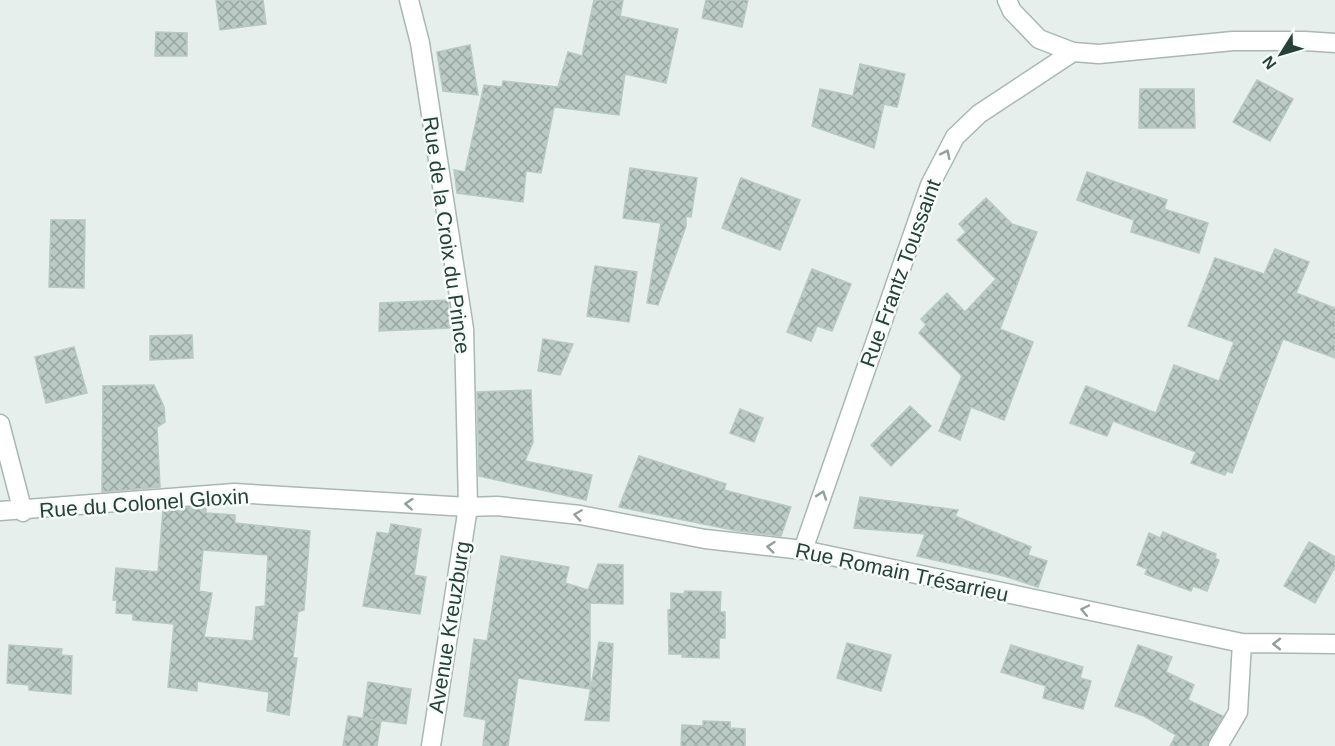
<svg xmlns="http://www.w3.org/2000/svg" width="1335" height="746" font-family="Helvetica,sans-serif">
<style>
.building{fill:url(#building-cross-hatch);stroke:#b8c9c2;stroke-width:1.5;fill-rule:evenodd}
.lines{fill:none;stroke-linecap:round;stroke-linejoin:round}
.minor-casing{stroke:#a8b8b2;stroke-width:21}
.minor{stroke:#fff;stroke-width:18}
.oneway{stroke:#92a09c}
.labels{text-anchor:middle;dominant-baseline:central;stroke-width:5;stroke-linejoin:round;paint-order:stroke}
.street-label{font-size:21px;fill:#24423a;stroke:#f7fbf9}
</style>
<defs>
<pattern id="building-cross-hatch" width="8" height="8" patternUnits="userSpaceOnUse" patternTransform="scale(1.5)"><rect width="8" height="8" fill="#bbcac4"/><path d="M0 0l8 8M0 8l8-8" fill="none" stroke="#98a6a0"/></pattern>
</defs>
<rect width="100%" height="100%" fill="#e6efeb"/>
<path class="building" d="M216 0H263L266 24 220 30Z
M594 0H623L620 16 678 29 666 83 625 74 619 115 554 107 541 173 526 171 523 202 457 193 454 170 465 172 484 85 502 87 503 81 558 87 568 52 582 56Z
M706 0H748L742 27 702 18Z
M156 32 187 33V56H155Z
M470 45 478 95 443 91 437 52Z
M860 64 905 74 897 107 884 104 874 148 812 126 820 89 853 96Z
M1257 80 1293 99 1270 141 1233 122Z
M1140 89H1194L1195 128H1139Z
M630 168 697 178 691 217 686 216V226L658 305 647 303 661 223 623 218Z
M1087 172 1167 200 1164 209 1208 223 1199 253 1131 232 1134 220 1077 200Z
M741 178 800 200 780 250 722 228Z
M986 198 1012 224 1037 232 1000 329 1033 342 1004 420 971 407 960 440 939 431 962 376 919 333 926 325 921 319 947 293 965 312 996 279 957 240 966 232 959 224Z
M51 220H85L84 288 49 287Z
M1275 249 1309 262 1296 293 1335 308V358L1283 339 1232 473 1227 471 1225 475 1191 463 1196 452 1113 421 1107 436 1070 423 1086 386 1156 413 1174 365 1219 381 1234 342 1188 326 1215 258 1264 274Z
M595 266 637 272 629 322 587 316Z
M812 269 851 284 832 331 817 326 811 341 787 332Z
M448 300 451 328 379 331 380 303Z
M192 335 193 358 150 360V336Z
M543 339 573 344 560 375 538 371Z
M74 347 87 393 46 403 35 357Z
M154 385 164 407 165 422 157 427 160 487 102 492 103 386Z
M531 390 533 442 525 461 592 475 586 500 479 476 477 392Z
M910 406 931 426 891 466 871 445Z
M740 409 763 418 754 442 730 433Z
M639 456 726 484 724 490 791 507 781 536 738 531 619 507Z
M860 497 958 510 955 516 1031 547 1028 555 1047 561 1038 587 1004 576 917 556 925 534 854 528Z
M206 506V513L235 515V523L310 531 304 610 298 612 293 658H297L289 715 267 711 269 692 197 681V691L168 687 174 624 133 620V614L116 613 117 600H113L116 568 158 572 163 510ZM203 550 268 555 265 606 256 607 253 641 204 637 212 593 199 591Z
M391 524 421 529 414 575 426 577 420 614 363 606 377 532 389 534Z
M1163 532 1216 554 1215 558 1219 560 1207 591 1193 586 1191 591 1145 574 1147 569 1137 565 1149 533 1160 538Z
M1309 542 1335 557V567L1315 603 1284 586Z
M501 556 569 567 565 583 588 590 598 564 623 565V604L590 603V689L518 678 508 746H483L486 720 464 716 474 639 487 641Z
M685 591 721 592 720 612H725V638H719V658L682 657V654H669L668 610 671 609V593L684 594Z
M599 642 613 644 609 721 585 720Z
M847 643 891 655 881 691 837 678Z
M9 645 62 649 61 655 72 656 71 694 29 690V685L7 683Z
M1011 645 1083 667 1080 678 1091 681 1083 709 1043 698 1046 686 1001 672Z
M1138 645 1172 657 1166 672 1194 685 1188 700 1223 716 1207 746H1170L1176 735 1144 716 1115 706Z
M368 682 411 689 406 724 363 718Z
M348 716 381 721 377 746H343Z
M703 721 730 722V728L745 729V746H681L682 725 703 726Z"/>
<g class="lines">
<g class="minor-casing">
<path id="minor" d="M409 0 420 43 464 329 468 507 431 746
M1007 0 1012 11 1039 39 1073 52 1099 54 1233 41H1305L1335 43
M0 424 23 512
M0 511 234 493 468 507 497 506 580 515 705 539 803 550 1242 643 1335 644
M803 550 930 185 955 137 979 114 1073 52
M1218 746 1238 712 1242 643"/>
</g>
<use href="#minor" class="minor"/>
</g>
<defs><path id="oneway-chevron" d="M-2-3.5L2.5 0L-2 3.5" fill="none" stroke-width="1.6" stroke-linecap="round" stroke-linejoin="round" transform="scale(1.5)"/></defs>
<g class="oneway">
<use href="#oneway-chevron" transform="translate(946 154) rotate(-63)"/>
<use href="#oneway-chevron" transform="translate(822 495) rotate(-71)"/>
<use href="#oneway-chevron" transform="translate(409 504) rotate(-176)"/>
<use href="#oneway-chevron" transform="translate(578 515) rotate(-172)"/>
<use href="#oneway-chevron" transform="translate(771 547) rotate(-174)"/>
<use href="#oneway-chevron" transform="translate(1085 610) rotate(-168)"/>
<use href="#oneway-chevron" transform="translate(1277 644) rotate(-180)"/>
</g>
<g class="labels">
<g class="street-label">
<text transform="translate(447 235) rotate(82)">Rue de la Croix du Prince</text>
<text transform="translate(900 273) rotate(-70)">Rue Frantz Toussaint</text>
<text transform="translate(144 503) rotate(-4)">Rue du Colonel Gloxin</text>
<text transform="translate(902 572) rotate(12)">Rue Romain Trésarrieu</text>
<text transform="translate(449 627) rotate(-81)">Avenue Kreuzburg</text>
</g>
</g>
<g transform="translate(1281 54) rotate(233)" stroke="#f7fbf9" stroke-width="4.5" paint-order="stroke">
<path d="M0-4.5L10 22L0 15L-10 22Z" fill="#24423a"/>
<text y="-9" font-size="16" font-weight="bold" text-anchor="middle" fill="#24423a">N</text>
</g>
</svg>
